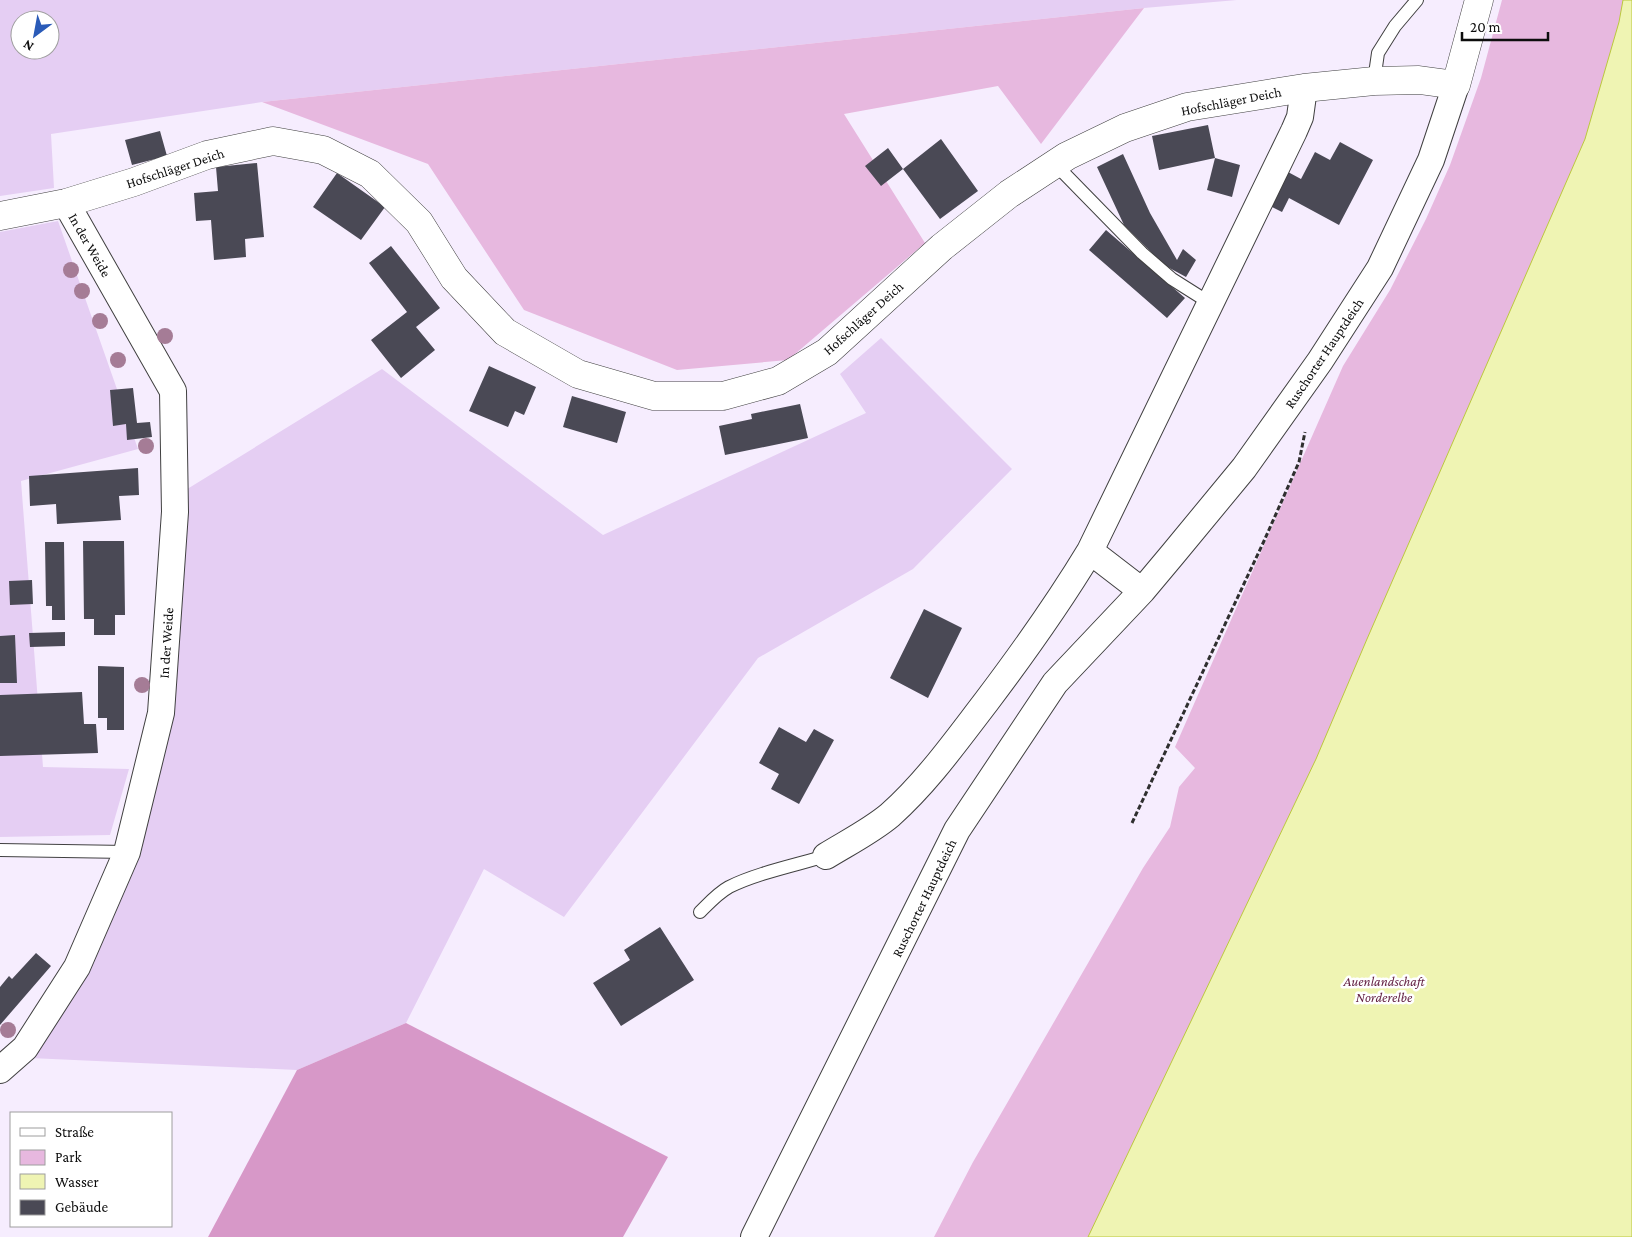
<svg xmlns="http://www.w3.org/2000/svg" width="1632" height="1237" font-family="'Crimson Pro',serif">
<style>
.farmland{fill:#e5cef3;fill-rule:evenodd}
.green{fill:#e7b8df}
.forest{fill:#d798c8}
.water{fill:#eff4b3;stroke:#bbc83d}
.building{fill:#4a4955}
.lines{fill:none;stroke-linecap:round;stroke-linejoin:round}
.service-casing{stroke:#404040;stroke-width:14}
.minor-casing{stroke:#404040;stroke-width:28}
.tertiary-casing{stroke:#404040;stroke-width:29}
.path{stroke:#2f2f2f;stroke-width:3;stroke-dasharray:5 2.5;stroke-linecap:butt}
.service{stroke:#fff;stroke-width:12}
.minor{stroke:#fff;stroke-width:26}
.tertiary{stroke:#fff;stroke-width:28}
.tree{fill:#a57c96}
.labels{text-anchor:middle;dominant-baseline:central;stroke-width:5;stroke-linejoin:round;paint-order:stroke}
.street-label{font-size:14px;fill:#0d0d0d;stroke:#fff}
.park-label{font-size:14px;font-style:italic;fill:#621f41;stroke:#fff}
</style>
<rect width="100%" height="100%" fill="#f6edfe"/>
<path class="farmland" d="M0 0H1237L1144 8 262 102 51 134 54 188 0 196ZM20 20H50V50H20Z
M58 221 138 449 21 481 43 767 129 769 110 835 0 837V232Z
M881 338 1012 469 913 569 758 658 564 917 484 869 406 1023 297 1070 30 1058 91 969 141 854 170 712 184 491 382 369 603 535 866 413 840 374Z"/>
<path class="green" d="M1502 0H1632V1237H934L973 1162 1143 868 1170 827 1179 787 1195 768 1175 747 1343 366 1390 290 1426 219 1450 165 1481 78Z
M1144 8 1041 144 998 86 844 114 925 243 788 360 677 370 524 310 428 164 262 102Z"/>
<path class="forest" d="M406 1023 668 1157 623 1237H208L297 1070Z"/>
<path class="water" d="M1623 0H1632V1237H1088L1316 759 1367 639 1585 139 1619 22Z"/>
<path class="building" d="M1208 125 1215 158 1240 165 1232 197 1207 190 1215 158 1159 170 1152 136Z
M160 131 167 156 132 165 125 140Z
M941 139 978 191 940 219 903 169Z
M1340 142 1373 160 1339 225 1289 198 1282 212 1270 206 1288 172 1301 179 1315 152 1330 160Z
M888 148 903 169 881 186 865 166Z
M1123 154 1150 213 1177 260 1183 249 1196 260 1186 277 1164 265 1124 225 1097 167Z
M257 163 264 237 245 239 246 257 214 260 211 220 196 221 194 193 218 191 216 167Z
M337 173 385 207 361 240 313 207Z
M1106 230 1185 298 1167 318 1089 250Z
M391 246 440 308 416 327 435 350 401 378 371 340 407 312 369 263Z
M489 366 536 387 524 415 515 411 508 427 469 411Z
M133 388 137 423 150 422 152 437 127 440 126 424 113 426 110 390Z
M572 396 626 412 617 443 563 427Z
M800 404 808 438 725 455 719 426 752 419 751 414Z
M138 468 139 495 119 496 121 520 57 524 56 504 30 506 29 476Z
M83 541H124L125 615H115V635H94V619H84Z
M45 542H64L65 620H52V606H46Z
M32 580 33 604 10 605 9 581Z
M924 609 962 628 928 698 890 678Z
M65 632V646L30 647 29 633Z
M15 635 17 683H0V636Z
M98 666 124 667V730H107V718H98Z
M82 692 84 724H96L98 753 0 756V695Z
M779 727 806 742 814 729 834 740 799 804 771 789 779 774 759 763Z
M660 927 694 980 621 1026 593 983 630 960 624 950Z
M36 953 51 966 0 1025V987L9 976 12 979Z"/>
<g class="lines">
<g class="service-casing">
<path id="service" d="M1374 81 1378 53 1395 26 1417 0
M1055 164 1142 253 1172 279 1210 303
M0 850 127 852
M700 912C709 903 718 893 729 887 757 873 796 865 826 856"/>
</g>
<g class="minor-casing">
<path id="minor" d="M1142 591 1090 551 1294 131 1300 117 1304 88
M826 856C847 843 871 831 890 815 927 782 956 741 986 702 1023 653 1058 604 1090 551
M0 1070 25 1048 77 967 127 852 161 713 175 512 173 391 66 203
M754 1237 957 830 1055 683 1142 591 1173 554 1244 468 1320 361 1380 268 1431 160 1456 85"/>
</g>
<g class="tertiary-casing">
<path id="tertiary" d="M0 216 66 203 134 182 207 155 273 141 323 150 370 174 419 222 454 278 505 332 578 374 654 396H723L778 381 827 352 942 247 1009 194 1067 156 1125 128 1187 107 1304 88 1374 81 1419 80 1456 85 1479 0"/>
</g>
<path class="path" d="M1132 823 1264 541 1299 462 1305 432"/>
<use href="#service" class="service"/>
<use href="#minor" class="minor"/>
<use href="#tertiary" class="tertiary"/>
</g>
<g class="tree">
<circle cx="71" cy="270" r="8"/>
<circle cx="82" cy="291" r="8"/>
<circle cx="100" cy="321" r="8"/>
<circle cx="165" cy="336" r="8"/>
<circle cx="118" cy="360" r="8"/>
<circle cx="146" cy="446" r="8"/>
<circle cx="142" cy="685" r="8"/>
<circle cx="8" cy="1030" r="8"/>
</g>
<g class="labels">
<g class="street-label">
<text transform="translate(1231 101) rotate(-11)">Hofschläger Deich</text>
<text transform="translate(175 168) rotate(-18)">Hofschläger Deich</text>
<text transform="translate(90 245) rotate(60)">In der Weide</text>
<text transform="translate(863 318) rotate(-42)">Hofschläger Deich</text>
<text transform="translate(1324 353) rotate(-56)">Ruschorter Hauptdeich</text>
<text transform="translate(166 643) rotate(-86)">In der Weide</text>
<text transform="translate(924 898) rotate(-64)">Ruschorter Hauptdeich</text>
</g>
<g class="park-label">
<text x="1384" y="981">Auenlandschaft<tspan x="1384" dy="16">Norderelbe</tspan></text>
</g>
</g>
<rect x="10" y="1112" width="162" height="115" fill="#ffffff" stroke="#9e9e9e"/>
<rect x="20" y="1128" width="25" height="8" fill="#ffffff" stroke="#9e9e9e"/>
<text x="55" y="1137" font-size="15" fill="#0d0d0d">Straße</text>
<rect x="20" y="1150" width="25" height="15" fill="#e7b8df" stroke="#9e9e9e"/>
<text x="55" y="1162" font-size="15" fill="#0d0d0d">Park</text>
<rect x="20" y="1174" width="25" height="15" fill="#eff4b3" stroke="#9e9e9e"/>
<text x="55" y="1187" font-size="15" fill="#0d0d0d">Wasser</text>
<rect x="20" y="1200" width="25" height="15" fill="#4a4955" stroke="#9e9e9e"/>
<text x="55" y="1212" font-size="15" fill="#0d0d0d">Gebäude</text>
<g transform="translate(35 35) rotate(212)"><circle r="24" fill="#ffffff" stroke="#9e9e9e"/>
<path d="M0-4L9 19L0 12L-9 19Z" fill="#2a5bb8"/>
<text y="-8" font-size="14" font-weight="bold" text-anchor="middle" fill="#0d0d0d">N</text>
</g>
<path d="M1462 32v8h86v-8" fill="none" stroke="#0d0d0d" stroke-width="2.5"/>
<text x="1470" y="32" font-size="15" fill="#0d0d0d" stroke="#ffffff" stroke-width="4" paint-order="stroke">20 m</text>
</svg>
